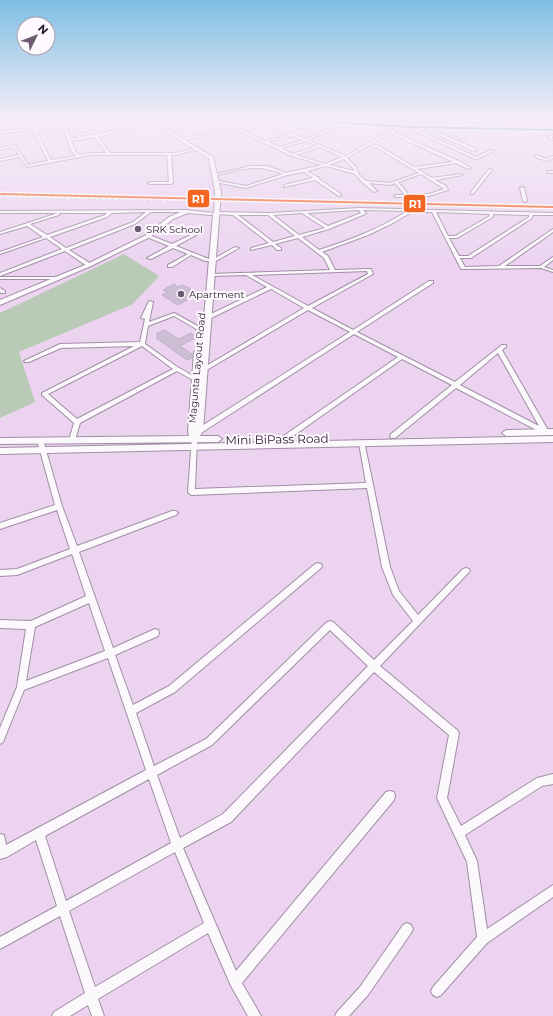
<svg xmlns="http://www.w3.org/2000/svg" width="553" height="1016" font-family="Montserrat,sans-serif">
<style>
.green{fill:#b9cbb6}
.building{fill:#cdbed5;stroke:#beb0c7}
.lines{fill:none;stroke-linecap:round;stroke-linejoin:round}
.street-casing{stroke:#a08ea4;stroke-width:2}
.secondary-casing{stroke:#a08ea4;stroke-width:2}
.street{fill:#fcf9fd;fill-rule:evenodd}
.secondary{fill:#fcf9fd;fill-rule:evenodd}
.rail-casing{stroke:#d4cdd5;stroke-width:1.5}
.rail{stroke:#fef9ff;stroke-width:1;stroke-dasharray:3;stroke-linecap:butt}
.bus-1-casing{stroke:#fef9ff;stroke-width:3}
.bus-1{fill:#0065bd;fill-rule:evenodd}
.rail-1-casing{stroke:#fef9ff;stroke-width:3}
.rail-1{fill:#f26522;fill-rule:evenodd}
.poi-dot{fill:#6d5a70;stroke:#fef9ff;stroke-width:1.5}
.labels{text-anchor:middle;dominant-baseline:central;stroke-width:4;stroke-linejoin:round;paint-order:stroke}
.far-poi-label{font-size:10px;fill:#28182b;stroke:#fef9ff;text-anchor:start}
.far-street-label{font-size:10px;fill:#28182b;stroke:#fef9ff}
.street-label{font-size:12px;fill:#28182b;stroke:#fef9ff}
.line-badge{stroke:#fef9ff;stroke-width:1.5}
.badge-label{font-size:11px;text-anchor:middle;font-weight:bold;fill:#fff}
</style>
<rect width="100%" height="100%" fill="#ecd4f0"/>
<path class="green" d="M124 254 159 276 133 304 19 352 35 402 0 418V313Z"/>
<path class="building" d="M174 284 178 287 183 285 199 294 178 305 162 295 167 292 163 290Z
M164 330 179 339 191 333 197 337 180 346 192 354V358L187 360 156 338 159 336 156 334Z"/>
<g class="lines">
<g class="street-casing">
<path id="street" d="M21 118H24L35 128 65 125 71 139 78 138 75 131 89 128 92 118H94L92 129 78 133 81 137 122 129 107 118H110L125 129 154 122 156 123 98 137 110 153H175L197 148 199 149 175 155H171L173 183 171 184H150L148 183 150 182H169L167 155H90L27 167 20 157 0 161V159L19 155 14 147 0 150V148L15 145 28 165 48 161 33 130 0 133V131L32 128ZM63 127 72 152 76 156 51 160 36 130ZM95 137 106 153H90L79 155 76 152 71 141Z
M54 118H57L62 121 60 122Z
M213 118H216L265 141 290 135 251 118H254L306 139 340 123 342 120H344L342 125 308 140 346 156 400 125 401 127 393 132 459 161 471 168 468 169 456 163 417 169 432 178 461 174 463 175 435 180 446 186 448 190 429 196 395 197 394 196 396 195H405L395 183 390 185 369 183 377 191 374 192 363 183 355 174 326 166 307 171 317 177H319V179L341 194V196H339L315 180 284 187V185L313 178 304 172 287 175 246 188 215 182 214 180 246 186 283 174C256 163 240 169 214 176L212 175 250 166H267L286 173 322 165 292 156 232 128 181 141V139L230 127ZM390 133 453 162 414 167 381 147 371 144ZM292 136 303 140 279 147 268 142ZM306 141 318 146 293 154 281 148ZM369 145 379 149 419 173 390 183 366 181 359 175 356 167 347 158ZM320 147 342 157 325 164 296 155ZM344 159 353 168 354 171 329 165ZM421 174 443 188 444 189 429 194 409 195 398 182Z
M397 118 410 120 415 125 439 118H443L414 127 408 122Z
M511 118 538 123 553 122V124L538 125 518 120 499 121 494 128 491 127 497 119H513Z
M321 119 323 120 301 129 298 128Z
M409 126 476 157 491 150 494 151 477 159H475L408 128Z
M424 126 476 149 477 150 474 151 423 128Z
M445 127H447L466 138 463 139 445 129Z
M474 127H476L494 137 491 138 474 129Z
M553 135 552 137 553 140 547 137Z
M536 155 547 159 553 156V158L547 161 535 157Z
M489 169 492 170 473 194H471V192Z
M548 171H553V173H547Z
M522 187 524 188 527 201 525 202 523 201 520 188Z
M360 208 553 213V215H533L532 218 471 258H460L465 267 499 266 553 229V232L505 266H540L553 257V260L544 267 553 270V272L541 268 461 269 432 212H412L391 224 368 235 322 252 328 256 335 270 369 269H371L373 274 312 308 353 330 429 281H433V283L357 332 455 382 502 345H506V347L502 350 549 432 548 434H544L456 388 395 438H391L390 436 391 434 452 385 402 359 286 441H282L281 439 282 437 398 357 354 334 201 433H197L196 431 197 429 350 332 308 310 205 371H201V369L304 308 271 289 209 319H205V317L267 287 246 275 211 276 209 275V274L330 270 324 258 298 238 275 244 281 248V250H277L272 245 251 250V248L269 243 233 215 215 214H214V212L269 213ZM359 210 361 213 328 226 307 213ZM363 210 407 211C380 229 350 240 319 250L302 237 329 229 365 214 366 213ZM436 212 489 214 490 216 455 236H448ZM302 213 325 228 299 235 273 215ZM493 214 529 215V217L468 256H459L449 238H457L493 217ZM238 215H268L295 236 273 242ZM367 271 368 274 308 306 252 275ZM498 353 539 426 460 385Z
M187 210 189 211 188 212H151L135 224 69 250 91 264V266H87L65 251 0 276V273L62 249 46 238 0 254V252L43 237 27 226 0 234V232L58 213H0V211ZM146 212 133 222 66 248 50 237 107 217 112 213ZM58 213H107L105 215 47 235 30 224 59 215 60 214Z
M193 234 196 235 176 246 209 259V261H205L191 255 172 267H168V265L188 254 173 248 151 259 147 258 169 246 147 237V235H149L172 244Z
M235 247 239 248 214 262 210 261Z
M0 277H58L60 278 58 279H0Z
M0 288 5 291V293H1L0 292Z
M149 301 153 302 149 322 174 313 203 329 202 330H198L174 316 148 326 145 344 176 366 198 379 197 380H193L177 371 80 423 75 440 74 442H70L69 440 74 423 42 395V393L134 346 61 348 29 362H25L24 361 60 344 140 342 145 319 141 318ZM142 346 173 369 77 419 48 394Z
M192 437H194L197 439 195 489 366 483 359 443 362 441H364L390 567 399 591 418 615 463 569 466 568 469 569 470 571 380 666 457 730 459 733 447 798 461 826 537 778 553 774V784L542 786 465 835 477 861 487 929 553 885V897L487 943 441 995 437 997 433 995 431 991 433 987 477 937 467 862 437 798 449 735 374 672 231 822 183 848 236 971 386 792 390 791 394 792 395 796 394 800 242 983 261 1016H248L231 986 208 933 98 999 104 1016H92L88 1005 70 1016H52L54 1012 85 993 60 916 0 949V937L57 906 36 840 7 857 0 859V834L4 835 6 845 146 770 108 658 24 690 3 742 0 744V728L17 687 26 629 0 628V620L31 621 86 596 72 554 17 575 0 576V570L17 569 70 549 57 510 0 529V523L55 505 37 440 38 438H42L43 440 62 506 77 546 172 511H176L178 513 176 515 79 552 113 648 155 629 158 630 159 633 158 636 115 655 133 705 169 686 315 564 318 563 321 564 322 566 321 568 175 692 136 713 154 766 206 739 327 622 330 621 333 622 374 660 413 621 393 595 382 567 367 488 191 495 188 492ZM89 603 105 651 26 681 35 627ZM330 630 368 666 223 814 180 838 157 775 212 745ZM149 779 171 843 66 901 45 836ZM175 852 204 923 95 987 69 911Z
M407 923 411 925 413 929 411 933 368 995 349 1016H335L337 1012 360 987 403 925Z"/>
</g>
<g class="secondary-casing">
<path id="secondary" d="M0 118H14L0 120Z
M150 118H154L153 121 213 157 221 192 203 431 200 436H218L222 439 218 442 0 444V438L189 436 188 431 194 352 198 350 201 351 213 214 211 215 188 213 173 219 150 237 91 266 0 305V300L87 264 146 235 169 217 185 210 214 213 215 192 209 158 149 122Z
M268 118 409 126 553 129V131L409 128Z
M553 429V435L506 436 502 433 506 430Z
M553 436V442L0 454V448Z"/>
</g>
<use href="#street" class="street"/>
<use href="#secondary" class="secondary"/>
<g class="rail-casing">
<path id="rail" d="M0 197 553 209"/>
</g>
<use href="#rail" class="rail"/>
<g class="bus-1-casing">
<path id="bus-1" d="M269 118 409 126 553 129V131L409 128 270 119Z"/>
</g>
<use href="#bus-1" class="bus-1"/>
<g class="rail-1-casing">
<path id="rail-1" d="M0 193 553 206V208L0 195Z"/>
</g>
<use href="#rail-1" class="rail-1"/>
</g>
<linearGradient id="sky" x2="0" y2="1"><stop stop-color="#7fbee3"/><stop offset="0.45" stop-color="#f6ecf8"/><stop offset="1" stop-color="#f6ecf8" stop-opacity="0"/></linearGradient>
<rect width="553" height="260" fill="url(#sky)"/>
<g class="poi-dot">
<circle cx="138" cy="229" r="4"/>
<circle cx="181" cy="294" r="4"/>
</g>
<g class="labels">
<g class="far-poi-label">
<text x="146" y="229">SRK School</text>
<text x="189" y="294">Apartment</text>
</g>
<g class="far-street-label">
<text transform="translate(197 368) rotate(-85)">Magunta Layout Road</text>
</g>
<g class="street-label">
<text transform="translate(277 439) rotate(-1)">Mini BiPass Road</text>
</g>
</g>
<g class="line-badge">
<rect x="187" y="189" width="23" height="19" rx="4" fill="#f26522"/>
<rect x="403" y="194" width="23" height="19" rx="4" fill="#f26522"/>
</g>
<g class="badge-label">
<text x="198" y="203">R1</text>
<text x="415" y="208">R1</text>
</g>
<g transform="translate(36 36) rotate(47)"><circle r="19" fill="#fef9ff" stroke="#a89faa"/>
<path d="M0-3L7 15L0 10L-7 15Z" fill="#6d5a70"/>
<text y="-6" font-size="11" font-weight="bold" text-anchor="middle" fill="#28182b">N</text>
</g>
</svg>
